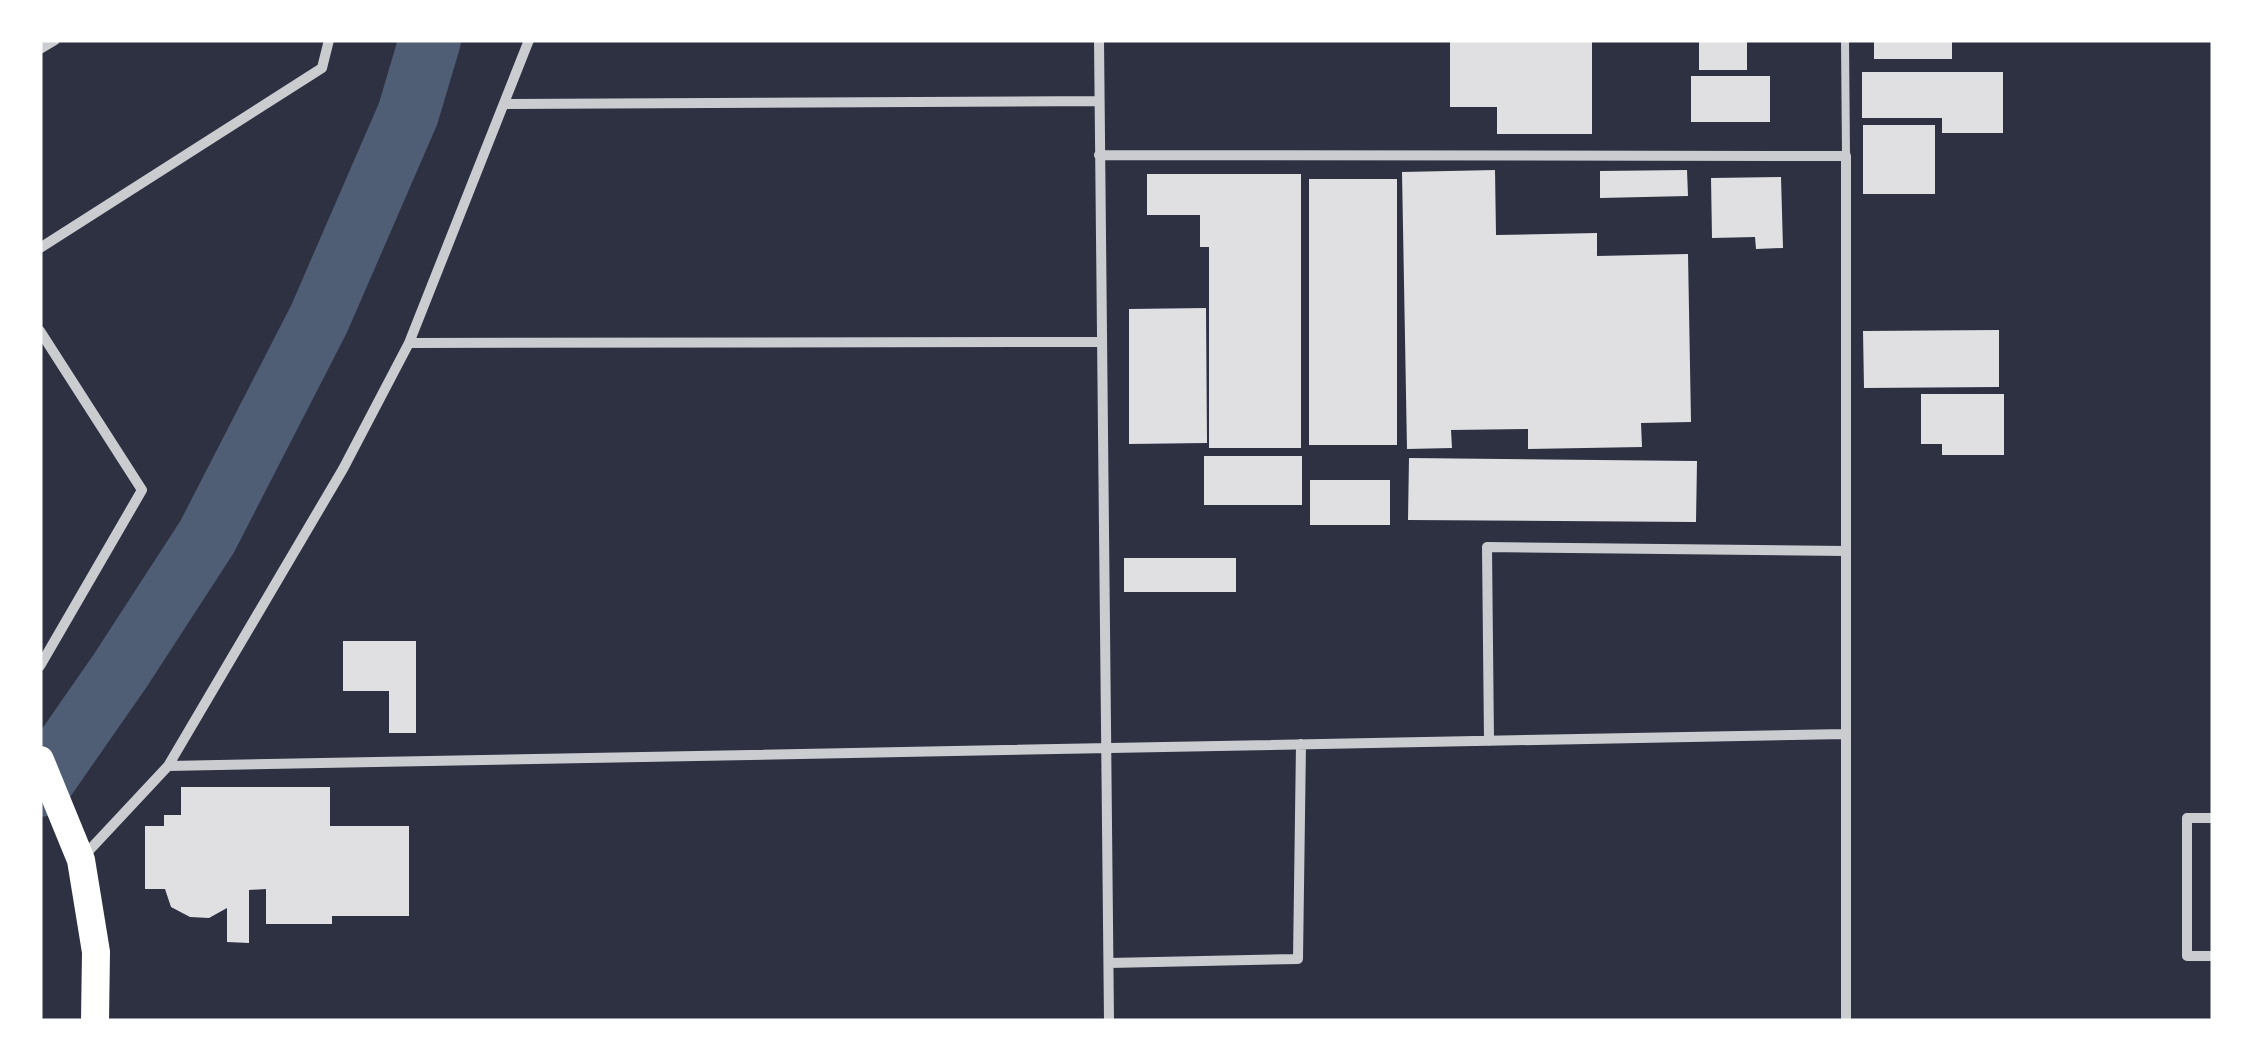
<svg xmlns="http://www.w3.org/2000/svg" width="2253" height="1061" font-family="Barlow,sans-serif">
<style>
.lines{fill:none;stroke-linecap:round;stroke-linejoin:round}
.river{stroke:#4f5d75;stroke-width:62}
.building{fill:#e0e0e3}
.service{stroke:#caccd0;stroke-width:8}
.minor{stroke:#caccd0;stroke-width:10}
.trunk{stroke:#fff;stroke-width:28}
</style>
<rect width="100%" height="100%" fill="#2d3142"/>
<g class="lines">
<path class="river" d="M40 786 120 671 207 537 319 319 408 114 430 40"/>
</g>
<path class="building" d="M1450 40H1592V134H1497V107H1450Z
M1699 40H1747V70H1699Z
M1874 40H1952V59H1874Z
M1862 72H2003V133H1942V118H1862Z
M1691 76H1770V122H1691Z
M1863 125H1935V194H1863Z
M1495 170 1496 235 1597 233V256L1688 254 1691 422 1641 423 1642 447 1528 449V429L1451 430 1452 448 1407 449 1402 172Z
M1687 170 1688 196 1600 198V171Z
M1147 174H1301V448H1209V247H1200V215H1147Z
M1781 177 1783 248 1756 249 1755 237 1712 238 1711 178Z
M1309 179H1397V445H1309Z
M1206 308 1207 443 1129 444V309Z
M1999 330V387L1864 388 1863 331Z
M1921 394H2004V455H1942V444H1921Z
M1204 456H1302V505H1204Z
M1409 458 1697 461 1696 522 1408 520Z
M1310 480H1390V525H1310Z
M1124 558H1236V592H1124Z
M343 641H416V733H389V691H343Z
M181 787H330V826H409V916H332V924H266V889L249 890V943L227 942V908L209 918 190 917 171 907 165 889H145V826H164V815H181Z"/>
<g class="lines">
<path class="service" d="M1845 40 1846 156"/>
<path class="minor" d="M1099 40 1109 1021
M40 49 55 40
M505 104 1099 101
M1099 155 1846 156V1021
M40 248 322 68 329 40
M40 331 142 490 40 666
M409 343 1101 342
M1489 741 1487 547 1846 551
M168 766 1845 734
M2213 818H2187V956H2213
M82 858 168 766 343 469 409 343 529 40
M1109 963 1298 959 1301 744"/>
<path class="trunk" d="M40 760 81 860 96 952 95 1021"/>
</g>
<rect width="2253" height="1061" fill="none" stroke="#ffffff" stroke-width="85"/>
</svg>
